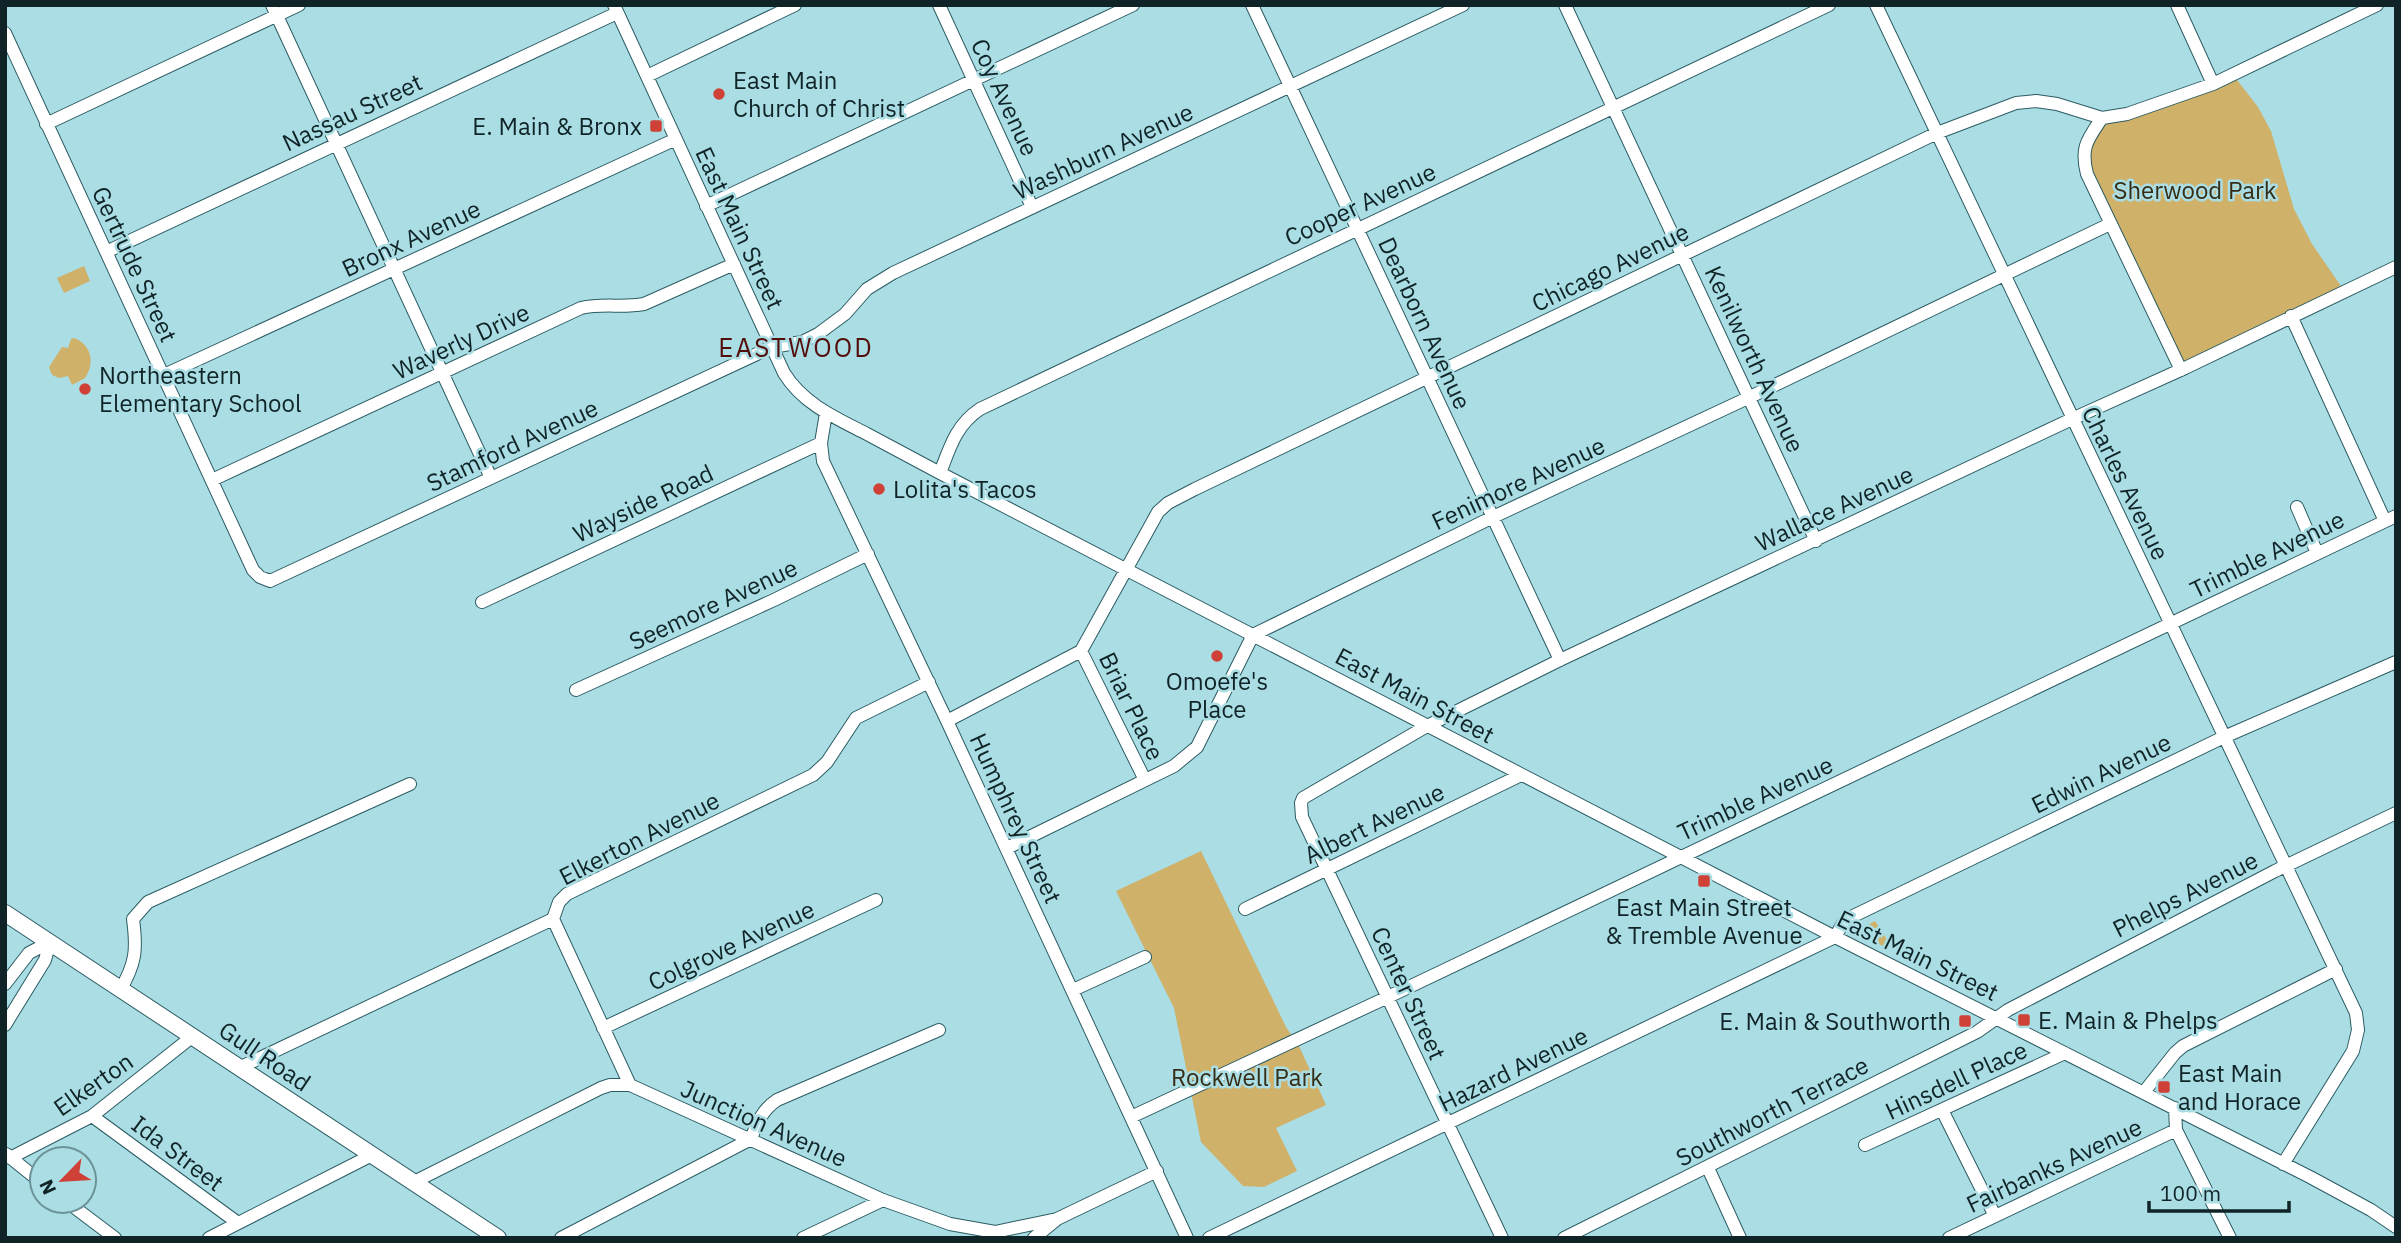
<svg xmlns="http://www.w3.org/2000/svg" width="2401" height="1243" font-family="'IBM Plex Sans',sans-serif">
<style>
.green{fill:#cfb169}
.lines{fill:none;stroke-linecap:round;stroke-linejoin:round}
.minor-casing{stroke:#2c5c63;stroke-width:14}
.major-casing{stroke:#2c5c63;stroke-width:18}
.minor{stroke:#fff;stroke-width:12}
.major{stroke:#fff;stroke-width:16}
.poi-dot{fill:#cf4137;stroke:#aadde4;stroke-width:2.5}
.labels{text-anchor:middle;dominant-baseline:central;stroke-width:5;stroke-linejoin:round;paint-order:stroke}
.poi-label{font-size:24px;fill:#102427;stroke:#aadde4;text-anchor:start}
.street-label{font-size:24px;fill:#102427;stroke:#aadde4}
.park-label{font-size:24px;fill:#362d16;stroke:#aadde4}
.neighbourhood-label{font-size:26px;letter-spacing:2px;fill:#530e0b;stroke:#aadde4}
</style>
<rect width="100%" height="100%" fill="#aadde4"/>
<path class="green" d="M2234 76 2258 107 2271 131 2294 209 2312 244 2343 289 2181 365 2086 157 2104 119Z
M84 266 90 281 64 293 57 278Z
M74 338C92 345 95 363 85 378L72 385 68 376 59 378 52 375 49 367 62 347 68 348 71 339Z
M1201 851 1286 1027 1299 1046 1326 1105 1276 1128 1297 1171 1264 1187 1243 1186 1201 1142 1174 1008 1116 891Z
M1875 921 1889 943 1883 946 1855 932Z"/>
<g class="lines">
<g class="minor-casing">
<path id="minor" d="M272 5 491 478
M614 5 784 373C803 404 836 418 867 434 891 447 916 460 940 473L1835 937 2310 1177 2371 1210 2396 1227
M939 5 1032 207
M1252 5 1560 660
M1565 5 1816 541
M1876 5 2356 1013 2358 1030 2353 1051 2283 1164
M2177 5 2213 84
M5 33 253 570 260 577 270 581 772 347 802 342 818 334 845 314 867 289 893 273 1463 5
M647 76 795 5
M2102 118C2088 139 2080 147 2087 174L2181 370
M46 124 299 5
M706 206 1133 5
M106 252 617 13
M2291 316 2385 521
M164 375 676 139
M826 413 821 443 823 461 947 721 1187 1238
M940 473C950 447 956 425 980 409L1829 5
M212 480 581 308C602 303 622 308 644 304L734 264
M2297 507 2317 553
M482 602 821 443
M1081 651 1145 780
M576 690 774 600 868 554
M947 721 1081 651 1158 512 1168 503 1195 489 1937 133 2016 103 2036 101 2057 104 2102 118 2127 114 2213 84 2377 5
M1007 848 1174 766 1197 747 1253 635 1493 517 1750 397 2110 224
M1245 909 1521 775
M553 919 630 1085 883 1200 950 1224 995 1232 1057 1219
M5 984 29 953 50 942
M120 990C136 964 137 949 133 919L148 902 410 784
M1073 990 1145 957
M5 1025 45 960 50 942
M603 1028 876 900
M241 1067 553 919 559 902 567 894 813 775 827 762 856 718 929 682
M2144 1092 2175 1053 2183 1046 2336 969
M2175 1108 2176 1130 2230 1238
M1942 1110 1995 1216
M92 1116 238 1223
M1131 1117 1388 997 2396 516
M1865 1145 2065 1053
M6 1154 42 1183
M10 1158 92 1116 193 1036
M1708 1168 1740 1238
M414 1182 601 1088 610 1085H630
M66 1201 115 1238
M209 1238 372 1155
M561 1238 751 1139C757 1123 762 1110 777 1100L939 1030
M803 1238 883 1200
M1034 1238 1057 1219 1157 1171
M1209 1238 1835 937 1845 920 2224 737 2396 662
M1502 1238 1302 817 1301 803 1303 798 1427 726 1560 660 2072 419 2185 368 2396 267
M1564 1238 1977 1032 2008 1010 2275 871 2396 813
M1949 1238 2176 1130"/>
</g>
<g class="major-casing">
<path id="major" d="M5 913 498 1238"/>
</g>
<use href="#minor" class="minor"/>
<use href="#major" class="major"/>
</g>
<g class="poi-dot">
<circle cx="719" cy="94" r="7"/>
<rect x="649" y="119" width="14" height="14" rx="3.5"/>
<circle cx="85" cy="389" r="7"/>
<circle cx="879" cy="489" r="7"/>
<circle cx="1217" cy="656" r="7"/>
<rect x="1697" y="874" width="14" height="14" rx="3.5"/>
<rect x="2017" y="1013" width="14" height="14" rx="3.5"/>
<rect x="1958" y="1014" width="14" height="14" rx="3.5"/>
<rect x="2157" y="1080" width="14" height="14" rx="3.5"/>
</g>
<g class="labels">
<g class="poi-label">
<text x="733" y="80">East Main<tspan x="733" dy="28">Church of Christ</tspan></text>
<text x="642" y="126" text-anchor="end">E. Main &amp; Bronx</text>
<text x="99" y="375">Northeastern<tspan x="99" dy="28">Elementary School</tspan></text>
<text x="893" y="489">Lolita's Tacos</text>
<text x="1217" y="681" text-anchor="middle">Omoefe's<tspan x="1217" dy="28">Place</tspan></text>
<text x="1704" y="907" text-anchor="middle">East Main Street<tspan x="1704" dy="28">&amp; Tremble Avenue</tspan></text>
<text x="2038" y="1020">E. Main &amp; Phelps</text>
<text x="1951" y="1021" text-anchor="end">E. Main &amp; Southworth</text>
<text x="2178" y="1073">East Main<tspan x="2178" dy="28">and Horace</tspan></text>
</g>
<g class="street-label">
<text transform="translate(1005 97) rotate(65)">Coy Avenue</text>
<text transform="translate(352 112) rotate(-25)">Nassau Street</text>
<text transform="translate(1103 151) rotate(-25)">Washburn Avenue</text>
<text transform="translate(1360 204) rotate(-25)">Cooper Avenue</text>
<text transform="translate(740 228) rotate(65)">East Main Street</text>
<text transform="translate(411 238) rotate(-25)">Bronx Avenue</text>
<text transform="translate(135 264) rotate(65)">Gertrude Street</text>
<text transform="translate(1610 267) rotate(-26)">Chicago Avenue</text>
<text transform="translate(1425 323) rotate(65)">Dearborn Avenue</text>
<text transform="translate(461 341) rotate(-25)">Waverly Drive</text>
<text transform="translate(1755 359) rotate(65)">Kenilworth Avenue</text>
<text transform="translate(512 445) rotate(-25)">Stamford Avenue</text>
<text transform="translate(1518 483) rotate(-25)">Fenimore Avenue</text>
<text transform="translate(2126 483) rotate(64)">Charles Avenue</text>
<text transform="translate(643 503) rotate(-25)">Wayside Road</text>
<text transform="translate(1834 508) rotate(-25)">Wallace Avenue</text>
<text transform="translate(2267 554) rotate(-26)">Trimble Avenue</text>
<text transform="translate(713 604) rotate(-25)">Seemore Avenue</text>
<text transform="translate(1415 695) rotate(28)">East Main Street</text>
<text transform="translate(1132 706) rotate(64)">Briar Place</text>
<text transform="translate(2101 773) rotate(-26)">Edwin Avenue</text>
<text transform="translate(1755 798) rotate(-25)">Trimble Avenue</text>
<text transform="translate(1016 818) rotate(65)">Humphrey Street</text>
<text transform="translate(1374 823) rotate(-26)">Albert Avenue</text>
<text transform="translate(639 838) rotate(-27)">Elkerton Avenue</text>
<text transform="translate(2185 894) rotate(-27)">Phelps Avenue</text>
<text transform="translate(731 945) rotate(-25)">Colgrove Avenue</text>
<text transform="translate(1918 955) rotate(26)">East Main Street</text>
<text transform="translate(1409 993) rotate(65)">Center Street</text>
<text transform="translate(265 1056) rotate(34)">Gull Road</text>
<text transform="translate(1513 1069) rotate(-26)">Hazard Avenue</text>
<text transform="translate(1956 1080) rotate(-25)">Hinsdell Place</text>
<text transform="translate(93 1084) rotate(-35)">Elkerton</text>
<text transform="translate(1772 1111) rotate(-27)">Southworth Terrace</text>
<text transform="translate(764 1123) rotate(24)">Junction Avenue</text>
<text transform="translate(178 1153) rotate(37)">Ida Street</text>
<text transform="translate(2054 1165) rotate(-25)">Fairbanks Avenue</text>
</g>
<g class="park-label">
<text x="2195" y="190">Sherwood Park</text>
<text x="1247" y="1077">Rockwell Park</text>
</g>
<g class="neighbourhood-label">
<text x="796" y="347">EASTWOOD</text>
</g>
</g>
<rect width="2401" height="1243" fill="none" stroke="#102427" stroke-width="14"/>
<g transform="translate(63 1180) rotate(245)"><circle r="33" fill="#aadde4" stroke="#6c9398" stroke-width="2"/>
<path d="M0-5L12 26L0 18L-12 26Z" fill="#cf4137"/>
<text y="-10" font-size="19" font-weight="bold" text-anchor="middle" fill="#102427">N</text>
</g>
<path d="M2149 1201v10h140v-10" fill="none" stroke="#102427" stroke-width="3.5"/>
<text x="2160" y="1201" font-size="21" fill="#102427" stroke="#aadde4" stroke-width="5" paint-order="stroke">100 m</text>
</svg>
